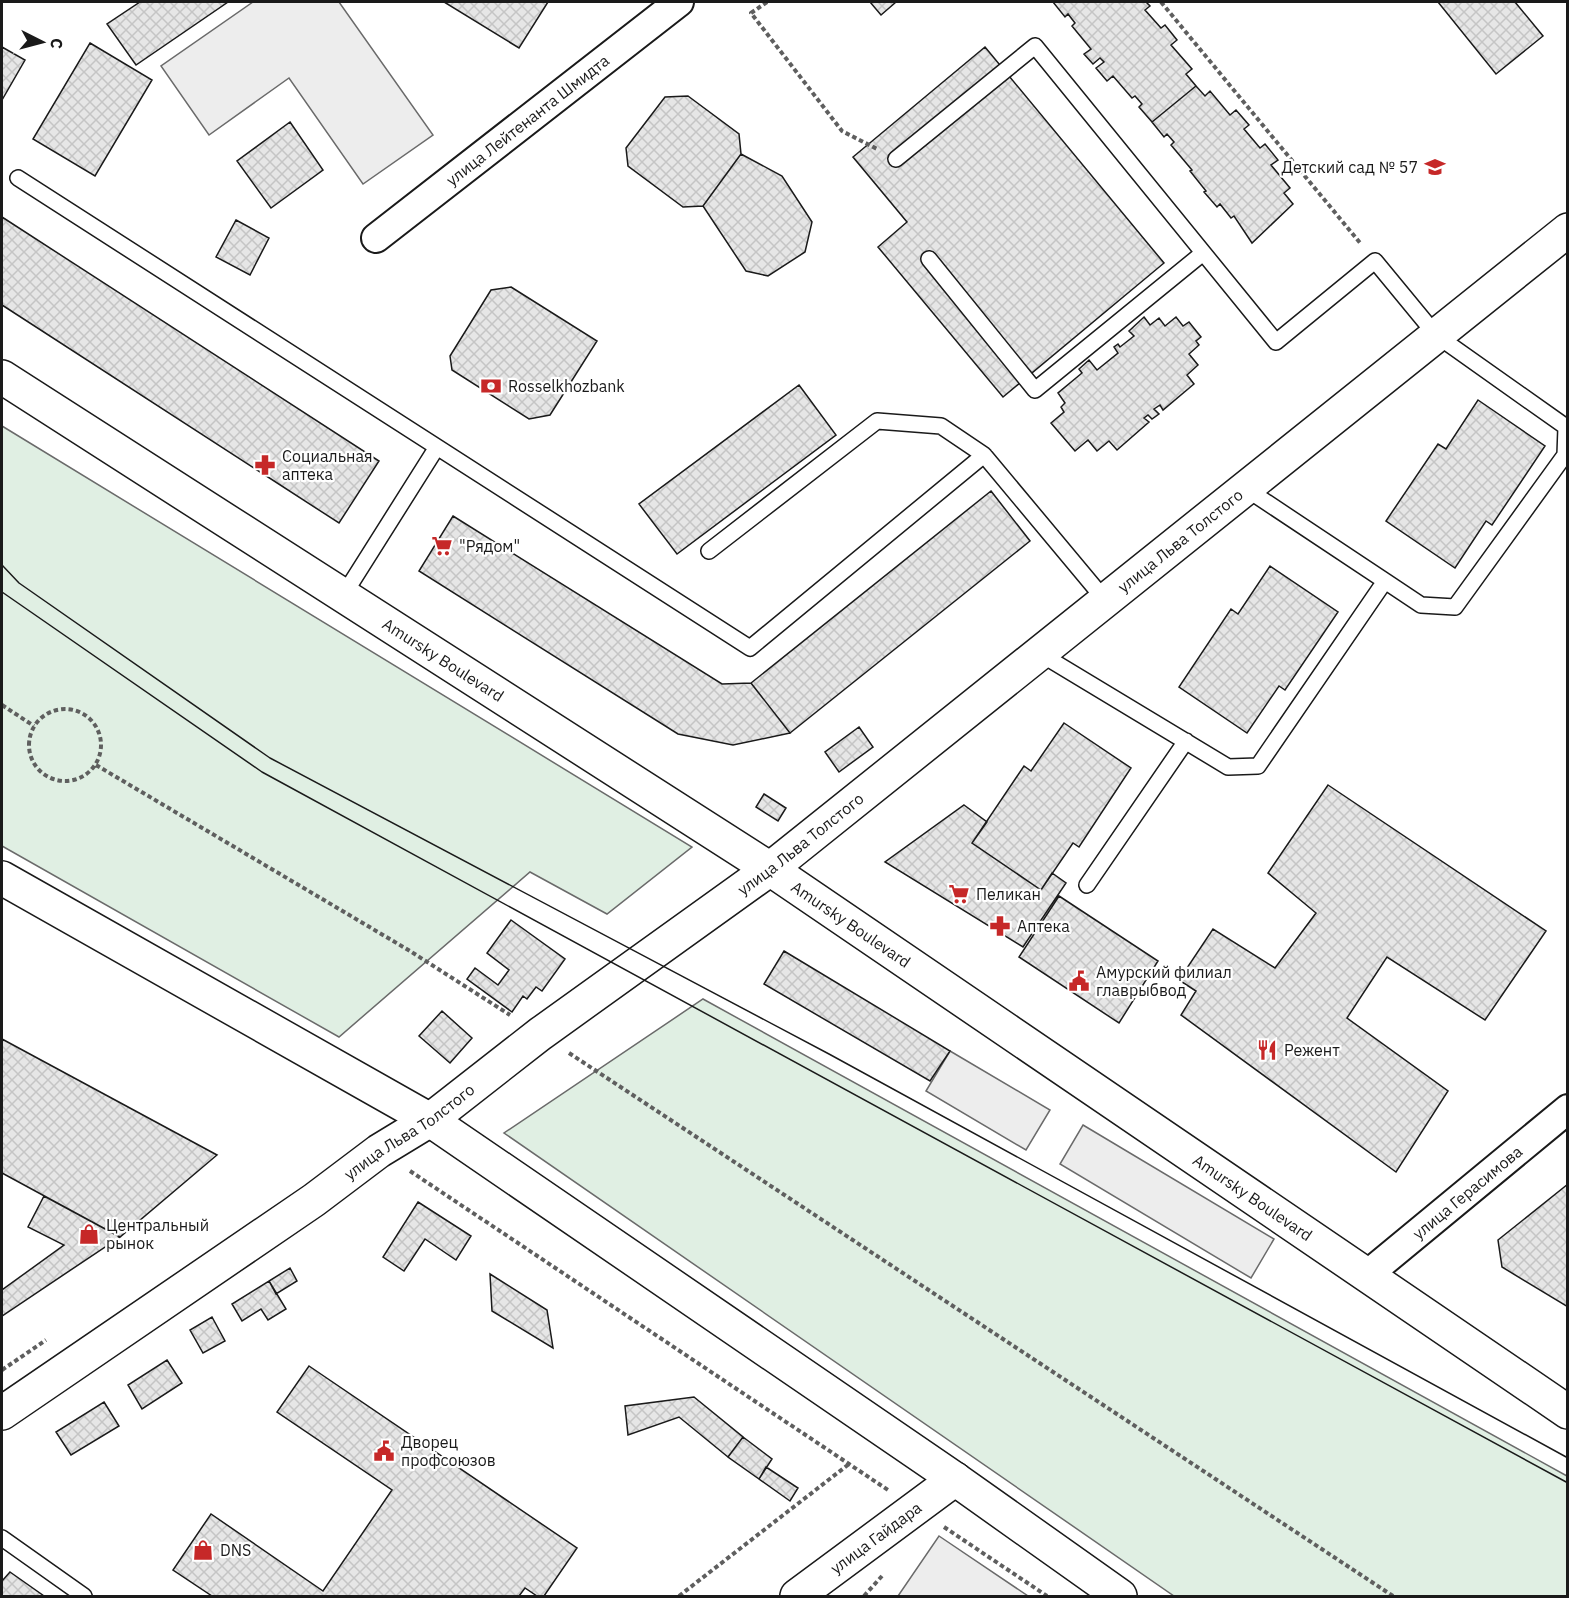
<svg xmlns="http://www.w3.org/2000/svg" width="1569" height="1598" font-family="'IBM Plex Sans',sans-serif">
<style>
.green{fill:#e0efe3;stroke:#6a6a6a;stroke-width:1.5}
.parking{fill:#ededed;stroke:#6a6a6a;stroke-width:1.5}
.building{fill:url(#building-cross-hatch);stroke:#1a1a1a;stroke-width:1.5}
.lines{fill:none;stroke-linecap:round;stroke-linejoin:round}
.lane-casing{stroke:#1a1a1a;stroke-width:18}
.street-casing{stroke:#1a1a1a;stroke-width:32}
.secondary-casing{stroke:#1a1a1a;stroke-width:36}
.path{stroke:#5f5f5f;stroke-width:4;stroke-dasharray:4.5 3;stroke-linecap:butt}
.lane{stroke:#fff;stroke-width:15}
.street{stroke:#fff;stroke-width:28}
.secondary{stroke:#fff;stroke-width:33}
.tram{stroke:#1a1a1a;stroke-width:1.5}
.labels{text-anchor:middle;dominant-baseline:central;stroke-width:4.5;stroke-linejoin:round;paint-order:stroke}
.street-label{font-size:16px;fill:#1a1a1a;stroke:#fff}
.poi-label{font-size:16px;fill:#1a1a1a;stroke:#fff;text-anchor:start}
</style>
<defs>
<pattern id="building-cross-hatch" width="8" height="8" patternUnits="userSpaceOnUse" patternTransform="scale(1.5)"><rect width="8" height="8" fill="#e6e6e6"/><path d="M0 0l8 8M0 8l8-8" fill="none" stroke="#c5c5c5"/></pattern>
</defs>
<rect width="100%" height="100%" fill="#fff"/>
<path class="green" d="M2 426 692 847 607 914 530 872 339 1037 2 846Z
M703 999 1567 1476V1596H1174L504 1133Z"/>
<path class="parking" d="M253 2H339L433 135 363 184 289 78 209 135 161 66Z
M950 1051 1050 1110 1026 1150 926 1091Z
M1083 1125 1274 1239 1251 1278 1060 1164Z
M939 1536 1028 1596H898Z"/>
<path class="building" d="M140 2H228L136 65 107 24Z
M444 2H548L519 48Z
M870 2H896L881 15Z
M1053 2H1146L1150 6 1145 10 1161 28 1165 25 1177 40 1171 45 1192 69 1186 74 1196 86 1152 122 1139 107 1142 104 1135 96 1132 98 1113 76 1107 81 1096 68 1104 62 1100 58 1093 64 1084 54 1091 49 1072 26 1075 23 1068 14 1065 17Z
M1438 2H1515L1543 36 1496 74Z
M90 43 152 80 95 176 33 139Z
M2 47 25 60 2 100Z
M985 47 1164 263 1003 397 878 247 907 222 853 157Z
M1196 86 1205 96 1210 91 1230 115 1236 110 1249 125 1244 129 1260 148 1265 144 1278 160 1271 165 1290 188 1284 193 1293 204 1252 243 1234 216 1231 218 1220 204 1217 207 1204 192 1206 191 1190 171 1192 170 1171 145 1174 142 1167 134 1164 137 1152 122Z
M688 96 739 134 741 154 703 206 683 207 628 166 626 148 665 97Z
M290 122 323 170 271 208 237 161Z
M741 154 782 176 812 222 805 252 768 276 746 271 703 206Z
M2 217 379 461 339 523 2 305Z
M236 220 269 238 250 275 216 257Z
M511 287 597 341 550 415 529 419 452 370 450 356 491 290Z
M1144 317 1150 325 1159 318 1165 326 1176 317 1183 326 1189 322 1201 337 1196 341 1199 345 1189 354 1198 365 1187 375 1194 384 1163 410 1160 405 1154 409 1159 414 1152 419 1148 415 1144 418 1149 422 1117 450 1109 441 1097 451 1088 440 1075 451 1051 423 1064 412 1061 407 1065 403 1058 393 1082 373 1079 369 1089 360 1097 370 1118 353 1114 347 1118 344 1120 347 1134 336 1129 331Z
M799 385 836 435 677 554 639 504Z
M1478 400 1545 446 1492 525 1486 521 1455 568 1386 521 1438 444 1446 449Z
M991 491 1030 541 790 733 751 683Z
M453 516 722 684 751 683 790 733 733 745 678 734 419 571Z
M1270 566 1338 612 1285 690 1279 686 1247 733 1179 687 1231 609 1238 614Z
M1064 723 1131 768 1079 847 1073 843 1041 890 972 843 1024 766 1031 771Z
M859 727 873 747 839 772 825 752Z
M1328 785 1546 931 1485 1020 1387 957 1347 1018 1448 1091 1396 1172 1181 1015 1196 991 1179 980 1213 929 1275 968 1316 913 1268 873Z
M764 794 786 808 778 821 756 807Z
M964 805 987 822 972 843 1041 890 1052 873 1066 883 1023 947 885 862Z
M1059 896 1158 961 1119 1023 1019 957Z
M511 920 565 959 542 991 536 987 527 999 523 996 512 1012 467 979 475 968 498 985 509 970 487 953Z
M784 951 950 1051 930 1081 764 984Z
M442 1011 472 1038 450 1063 419 1036Z
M2 1039 217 1155 120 1237 2 1173Z
M1568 1184V1307L1502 1267 1498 1240Z
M44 1196 120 1237 2 1316V1290L64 1245 28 1227Z
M418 1202 471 1236 456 1260 425 1239 404 1271 383 1257Z
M290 1268 297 1281 276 1294 269 1281Z
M490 1274 547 1310 553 1348 492 1311Z
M269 1281 286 1309 268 1320 261 1309 242 1321 232 1304Z
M212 1317 225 1341 203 1353 190 1330Z
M167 1360 182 1383 142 1409 128 1385Z
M309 1366 577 1548 544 1596H537L525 1588 519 1596H212L173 1570 211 1514 323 1591 392 1490 277 1412Z
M694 1397 743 1437 728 1457 679 1417 628 1435 625 1406Z
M104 1402 119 1426 71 1455 56 1432Z
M743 1437 772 1459 759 1479 728 1457Z
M766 1467 798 1488 790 1501 759 1479Z
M10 1572 44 1596H2V1581Z"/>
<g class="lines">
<g class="lane-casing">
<path id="lane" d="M896 159 1035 46 1276 342 1375 261 1436 335 1566 427 1565 455 1455 607 1421 605 1385 581 1258 766 1228 767 1039 653
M18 178 750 648 984 455 1105 600
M929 259 1035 390 1203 253
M1245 488 1385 581
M709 551 877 421 941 426 984 455
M343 596 437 447
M1087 885 1186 741
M2 1538 84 1596"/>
</g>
<g class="street-casing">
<g id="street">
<path id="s1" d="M376 238 679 2"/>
<path id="s2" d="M1367 1275 1568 1109"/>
</g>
</g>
<g class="secondary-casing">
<g id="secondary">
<path id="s3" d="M2 377 770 869 1568 1412"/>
<path d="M2 878 430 1120 955 1479 1120 1596"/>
<path id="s4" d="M2 1413 314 1200 379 1151 430 1120 540 1034 770 869 1568 230"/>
<path id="s5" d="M797 1596 955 1479"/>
</g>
</g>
<path class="path" d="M767 2 751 13 842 131 877 149
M1161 2 1361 244
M2 705 34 726
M29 745a36 36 0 1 1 72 0a36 36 0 1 1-72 0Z
M96 765 410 951 510 1015
M569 1053 1393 1596
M410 1171 888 1490
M2 1370 46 1340
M944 1527 1047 1596
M679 1596 849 1464
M864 1596 882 1576"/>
<use href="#lane" class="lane"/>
<use href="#street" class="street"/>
<use href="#secondary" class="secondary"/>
<path class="tram" d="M2 565 19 583 270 758 829 1054 1568 1458
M2 592 262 772 1568 1483"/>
</g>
<defs>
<g id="school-bare" transform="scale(1.62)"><path d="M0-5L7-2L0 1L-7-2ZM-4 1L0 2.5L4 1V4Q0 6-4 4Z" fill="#c62828" stroke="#fff" stroke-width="2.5" paint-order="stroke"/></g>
<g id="bank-bare" transform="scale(1.62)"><path d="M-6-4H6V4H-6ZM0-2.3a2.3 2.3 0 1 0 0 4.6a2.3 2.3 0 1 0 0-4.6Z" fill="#c62828" stroke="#fff" stroke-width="2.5" paint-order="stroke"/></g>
<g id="pharmacy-bare" transform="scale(1.62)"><path d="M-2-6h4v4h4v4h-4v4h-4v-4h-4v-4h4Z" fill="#c62828" stroke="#fff" stroke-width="2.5" paint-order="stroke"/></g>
<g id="supermarket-bare" transform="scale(1.62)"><path d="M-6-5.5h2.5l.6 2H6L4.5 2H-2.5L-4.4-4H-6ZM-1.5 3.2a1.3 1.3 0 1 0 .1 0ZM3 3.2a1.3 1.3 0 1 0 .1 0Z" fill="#c62828" stroke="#fff" stroke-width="2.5" paint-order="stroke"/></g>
<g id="civic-bare" transform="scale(1.62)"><path d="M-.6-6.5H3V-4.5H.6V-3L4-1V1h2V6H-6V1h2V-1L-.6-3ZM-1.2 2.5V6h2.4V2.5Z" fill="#c62828" stroke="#fff" stroke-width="2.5" paint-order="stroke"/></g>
<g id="restaurant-bare" transform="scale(1.62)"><path d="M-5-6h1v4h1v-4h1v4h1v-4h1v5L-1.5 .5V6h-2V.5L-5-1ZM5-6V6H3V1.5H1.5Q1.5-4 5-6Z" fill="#c62828" stroke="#fff" stroke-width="2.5" paint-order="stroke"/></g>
<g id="shop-bare" transform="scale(1.62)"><path d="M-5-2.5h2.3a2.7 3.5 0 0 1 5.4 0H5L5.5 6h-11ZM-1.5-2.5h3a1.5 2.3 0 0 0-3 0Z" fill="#c62828" stroke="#fff" stroke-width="2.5" paint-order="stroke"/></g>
</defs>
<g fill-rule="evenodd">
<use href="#school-bare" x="1435" y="167"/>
<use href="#bank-bare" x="491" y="386"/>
<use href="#pharmacy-bare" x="265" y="465"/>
<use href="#supermarket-bare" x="442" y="546"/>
<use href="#supermarket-bare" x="959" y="894"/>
<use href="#pharmacy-bare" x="1000" y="926"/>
<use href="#civic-bare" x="1079" y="981"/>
<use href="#restaurant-bare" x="1267" y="1050"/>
<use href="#shop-bare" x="89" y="1234"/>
<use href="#civic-bare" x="384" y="1451"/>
<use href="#shop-bare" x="203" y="1550"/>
</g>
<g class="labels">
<g class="street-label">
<text stroke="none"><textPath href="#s1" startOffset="192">улица Лейтенанта Шмидта</textPath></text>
<text stroke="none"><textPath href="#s4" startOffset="1467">улица Льва Толстого</textPath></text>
<text stroke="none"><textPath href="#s3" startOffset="524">Amursky Boulevard</textPath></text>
<text stroke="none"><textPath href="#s4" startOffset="981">улица Льва Толстого</textPath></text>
<text stroke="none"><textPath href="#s3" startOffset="1010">Amursky Boulevard</textPath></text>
<text stroke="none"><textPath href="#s4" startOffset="495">улица Льва Толстого</textPath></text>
<text stroke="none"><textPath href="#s2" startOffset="130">улица Герасимова</textPath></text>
<text stroke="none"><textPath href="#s3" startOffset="1496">Amursky Boulevard</textPath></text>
<text stroke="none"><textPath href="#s5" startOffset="98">улица Гайдара</textPath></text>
</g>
<g class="poi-label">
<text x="1418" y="167" text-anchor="end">Детский сад № 57</text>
<text x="508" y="386">Rosselkhozbank</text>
<text x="282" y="456">Социальная<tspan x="282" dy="18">аптека</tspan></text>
<text x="459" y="546">"Рядом"</text>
<text x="976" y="894">Пеликан</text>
<text x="1017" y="926">Аптека</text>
<text x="1096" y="972">Амурский филиал<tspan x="1096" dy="18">главрыбвод</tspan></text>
<text x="1284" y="1050">Режент</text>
<text x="106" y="1225">Центральный<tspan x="106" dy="18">рынок</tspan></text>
<text x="401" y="1442">Дворец<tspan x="401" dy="18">профсоюзов</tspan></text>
<text x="220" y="1550">DNS</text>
</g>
</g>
<rect width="1569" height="1598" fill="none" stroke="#1a1a1a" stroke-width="6"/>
<g transform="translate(42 42) rotate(96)" stroke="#ffffff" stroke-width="4.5" paint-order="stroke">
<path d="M0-4.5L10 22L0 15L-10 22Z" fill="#1a1a1a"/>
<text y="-9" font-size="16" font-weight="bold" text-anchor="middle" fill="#1a1a1a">С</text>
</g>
</svg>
